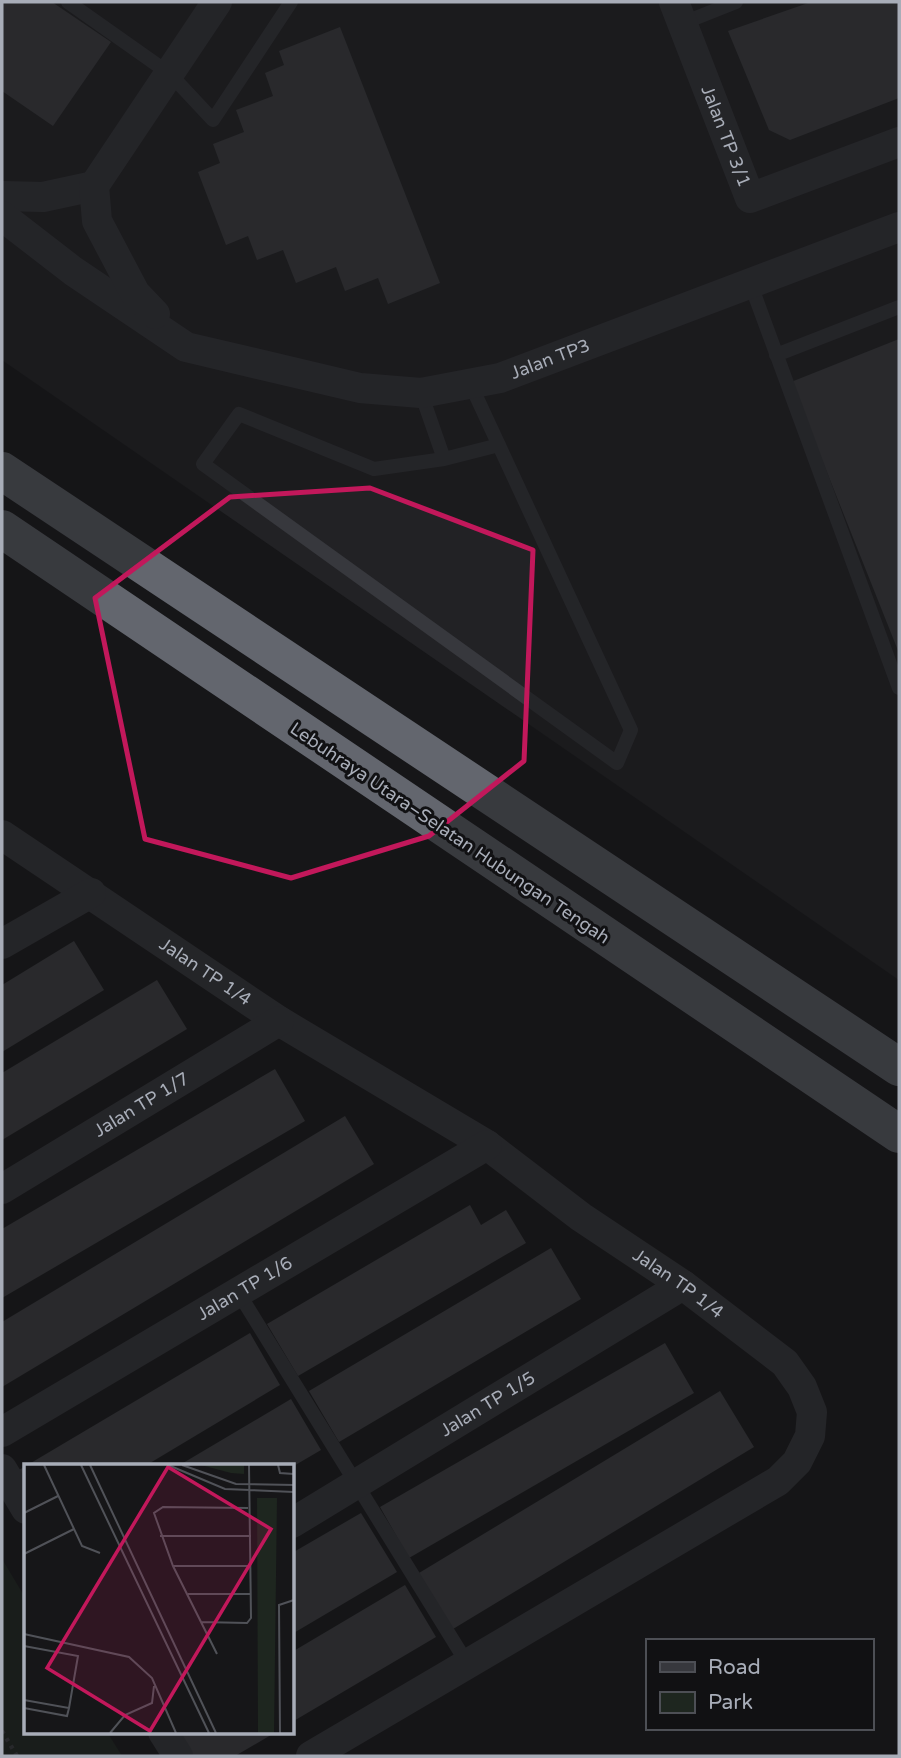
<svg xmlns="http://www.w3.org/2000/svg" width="901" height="1758" font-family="'Varela Round',sans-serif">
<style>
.built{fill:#222225}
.green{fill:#1e261f}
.building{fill:#404145}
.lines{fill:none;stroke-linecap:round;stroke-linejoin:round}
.path{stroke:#3d3f44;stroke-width:4.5;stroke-dasharray:3.5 5;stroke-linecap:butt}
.service{stroke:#37383d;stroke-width:14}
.minor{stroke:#37383d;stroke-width:30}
.motorway{stroke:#63666e;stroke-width:38}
.marked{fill:none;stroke:#c2185b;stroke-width:5;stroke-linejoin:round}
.labels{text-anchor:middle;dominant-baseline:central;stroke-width:6;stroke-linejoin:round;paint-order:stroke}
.street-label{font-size:18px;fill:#a8adb8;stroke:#111113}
.inset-road{fill:none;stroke:#505258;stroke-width:2}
.view{fill:#c2185b;fill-opacity:0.15;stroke:#c2185b;stroke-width:3.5}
.inset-edge{fill:none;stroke:#a8adb8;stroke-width:3.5}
</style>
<rect width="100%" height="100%" fill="#161618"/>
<path class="built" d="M2 2H899V980L2 360Z"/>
<path class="green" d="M2 1559 26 1599V1732H107L122 1756H2Z"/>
<path class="building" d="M2 2H52L111 42 53 126 2 91Z
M811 2H899V98L790 140 769 130 728 31Z
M340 27 440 283 388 304 378 278 345 291 336 267 296 283 283 250 257 260 248 236 226 245 198 172 220 163 213 144 244 132 236 110 273 96 265 73 284 65 279 51Z
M899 339V653L791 382Z
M74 941 104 990 2 1052V985Z
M157 980 187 1029 2 1140V1073Z
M275 1069 305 1121 2 1298V1229Z
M345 1116 374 1164 2 1387V1322Z
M470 1205 481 1225 506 1210 526 1243 298 1376 267 1324Z
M551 1248 581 1299 339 1442 309 1391Z
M250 1333 280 1385 145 1466H26V1483L19 1470Z
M665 1343 694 1393 409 1558 380 1507Z
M720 1391 754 1447 453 1629 419 1573Z
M291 1399 321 1450 292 1467 178 1466Z
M361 1513 397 1572 292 1634V1553Z
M405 1585 436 1637 292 1722V1652Z
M175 1732H276L235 1756H189Z"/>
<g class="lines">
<path class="path" d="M2 1731 17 1756"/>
<path class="service" d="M68 2 170 74 213 120 291 2
M683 23 736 2
M751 285 899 688
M776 355 899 307
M421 393 444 459 374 469 239 414 203 464 617 763 631 730 470 383
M444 459 499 445
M238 1292 467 1663"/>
<g class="minor">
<path id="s1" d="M674 2 750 198 899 142"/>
<path d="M2 196 43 197 94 186"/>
<path id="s2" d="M2 216 73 271 186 347 360 388 421 393 500 378 899 227"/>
<path d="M155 314 135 293 97 221 94 186 217 2"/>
<path id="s3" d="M2 835 279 1021 487 1145 581 1217 683 1285 785 1363 802 1387 812 1412 810 1436 797 1462 778 1481 311 1756"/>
<path d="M2 944 91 893"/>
<path id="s4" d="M2 1189 279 1021"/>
<path id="s5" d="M2 1432 487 1145"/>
<path d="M2 1469 26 1509"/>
<path id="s6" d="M292 1523 683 1285"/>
<path d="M163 1732 178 1756"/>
</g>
<path class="motorway" d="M2 471 899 1067
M2 529 899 1134"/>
</g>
<path d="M0 0H901V1758H0ZM370 488 533 550 524 761 429 836 291 878 145 839 95 598 230 497Z" fill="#161618" fill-opacity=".55" fill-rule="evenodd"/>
<path class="marked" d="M370 488 533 550 524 761 429 836 291 878 145 839 95 598 230 497Z"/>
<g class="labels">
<g class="street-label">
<text stroke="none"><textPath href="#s1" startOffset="144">Jalan TP 3/1</textPath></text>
<text stroke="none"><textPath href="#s2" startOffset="600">Jalan TP3</textPath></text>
<text transform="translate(450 833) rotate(34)">Lebuhraya Utara–Selatan Hubungan Tengah</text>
<text stroke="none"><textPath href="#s3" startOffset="245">Jalan TP 1/4</textPath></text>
<text stroke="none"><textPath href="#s4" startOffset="163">Jalan TP 1/7</textPath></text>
<text stroke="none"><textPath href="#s3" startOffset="812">Jalan TP 1/4</textPath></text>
<text stroke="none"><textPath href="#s5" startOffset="282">Jalan TP 1/6</textPath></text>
<text stroke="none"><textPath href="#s6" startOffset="229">Jalan TP 1/5</textPath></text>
</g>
</g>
<g transform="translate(24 1464)">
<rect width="270" height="270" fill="#161618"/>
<path d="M177 1H220V10L207 9ZM233 34H253L250 269H234Z" fill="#1e261f"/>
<path class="inset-road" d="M20 1 58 82 76 89M57 1 185 269M66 1 192 269M144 1 201 25 270 28M158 1 212 20 270 21M254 1 256 9 270 10M0 49 34 32M136 72H227M0 90 50 65M149 102H227M164 130H227M177 158 223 159 227 154 225 1M0 170 105 193 128 214 152 269M0 182 54 192 45 244M193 190 149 102 130 49 139 43 224 44M0 236 45 244 43 252 0 244M86 269 101 251 128 239 130 222M256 269 255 141 270 136"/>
<path class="view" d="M144 3 247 65 126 267 23 204Z"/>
<rect width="270" height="270" class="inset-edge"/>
</g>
<rect width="901" height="1758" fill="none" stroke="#a8adb8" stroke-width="7"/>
<rect x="646" y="1639" width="228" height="91" fill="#111113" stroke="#4d4f55" stroke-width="2"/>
<rect x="660" y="1662" width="35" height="10" fill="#37383d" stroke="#4d4f55" stroke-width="2"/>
<text x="708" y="1674" font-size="21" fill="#a8adb8">Road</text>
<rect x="660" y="1692" width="35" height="21" fill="#1e261f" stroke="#4d4f55" stroke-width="2"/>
<text x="708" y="1709" font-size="21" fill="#a8adb8">Park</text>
</svg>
